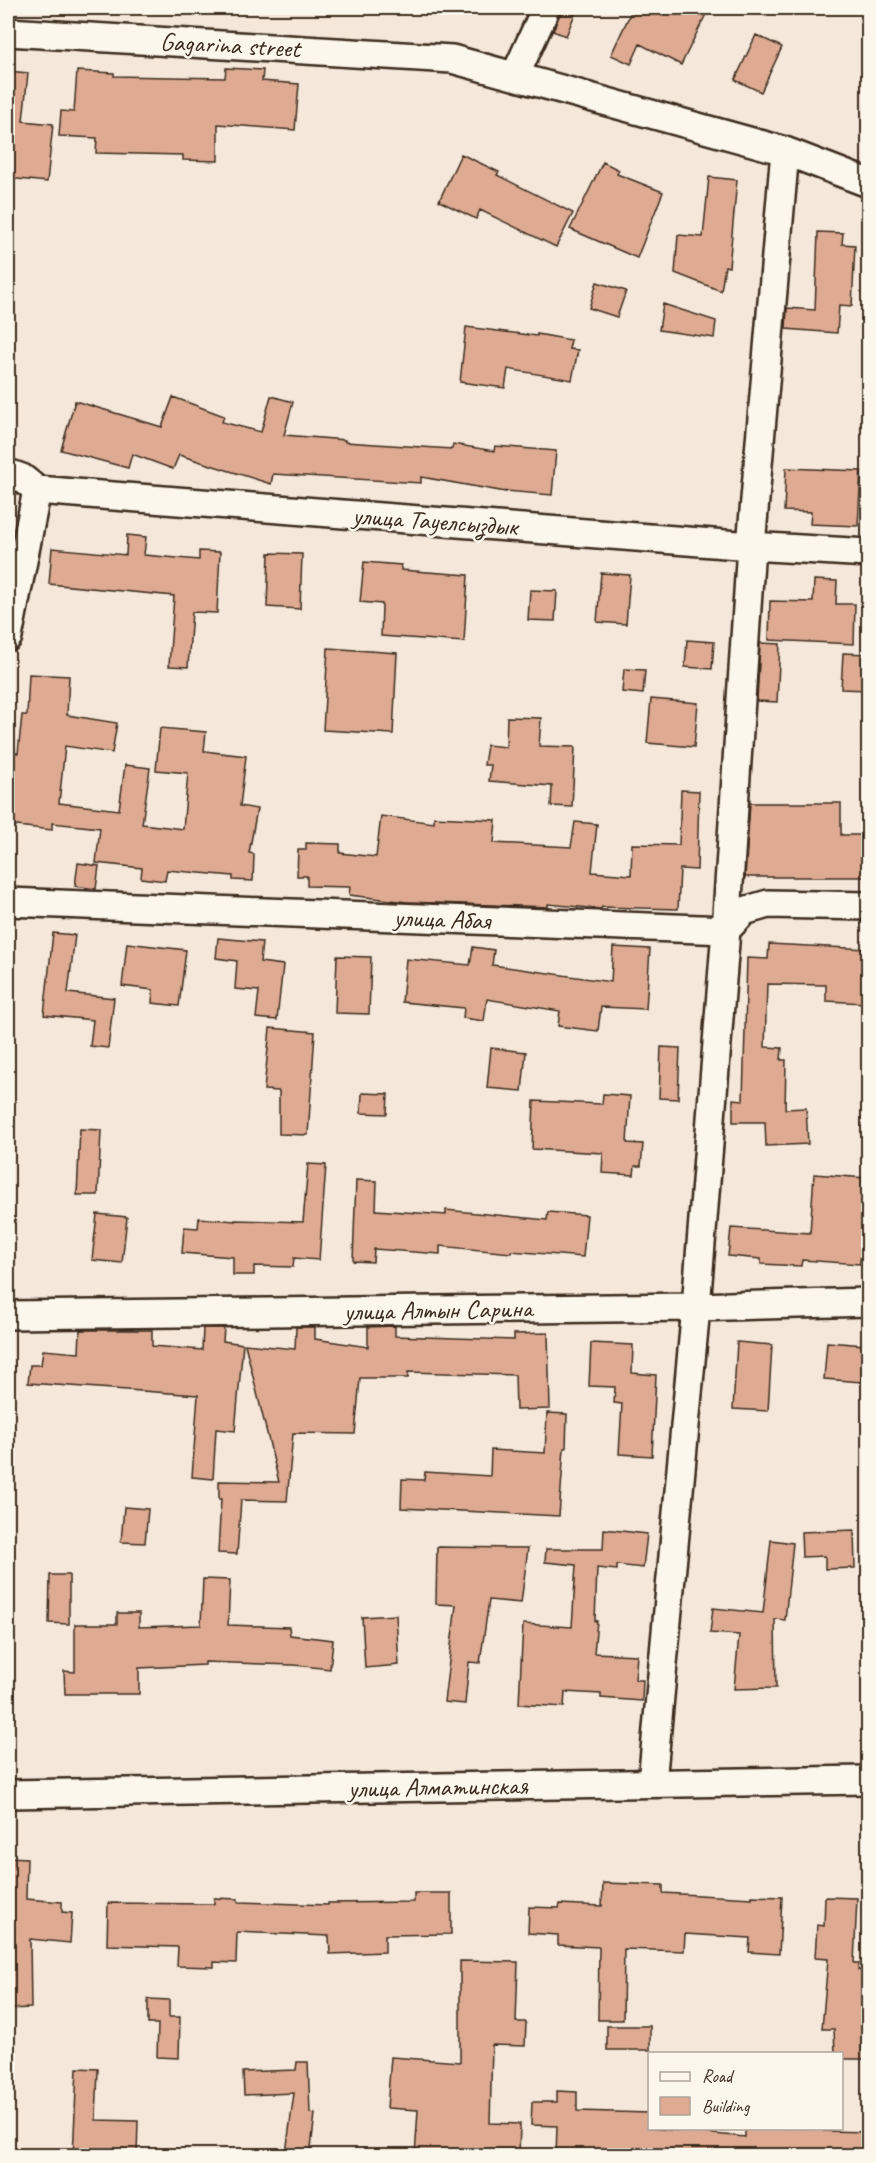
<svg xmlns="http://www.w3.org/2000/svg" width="876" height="2163" font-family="Caveat,sans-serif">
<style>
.building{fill:#deab92;stroke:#3b2a1e;stroke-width:1.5}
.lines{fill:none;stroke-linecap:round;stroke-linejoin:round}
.minor-casing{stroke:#3b2a1e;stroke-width:32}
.minor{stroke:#fbf7ec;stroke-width:27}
.labels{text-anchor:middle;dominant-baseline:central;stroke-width:5;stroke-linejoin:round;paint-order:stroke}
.street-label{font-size:26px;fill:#3b2a1e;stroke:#fbf7ec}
</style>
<rect width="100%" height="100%" fill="#f5e8da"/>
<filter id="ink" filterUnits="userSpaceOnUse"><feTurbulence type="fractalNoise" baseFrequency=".0167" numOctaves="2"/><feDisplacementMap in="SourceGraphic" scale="12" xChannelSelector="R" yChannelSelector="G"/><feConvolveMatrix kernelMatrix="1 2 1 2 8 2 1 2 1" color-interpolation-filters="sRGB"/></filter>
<g filter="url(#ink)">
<path class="building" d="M562 8 575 14 566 36 553 31Z
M633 8H709L681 65 640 44 631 64 611 55Z
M756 35 782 47 761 92 735 80Z
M226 68 263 70 262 81 299 84 295 130 218 124V161L183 160V155L96 153 97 138 59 136 61 111 74 112 77 71 114 73V76L225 78Z
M8 71 28 73 23 121 53 124 47 182 8 178Z
M461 154 499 172 497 175 573 213 556 247 480 210 476 219 439 201Z
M603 162 619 170 617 174 663 192 637 258 570 229Z
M709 177 737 180 729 267 725 266 721 291 675 273 678 235 703 237Z
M818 232 843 233 842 244 855 245 852 306 839 305 837 333 786 329 787 308 815 310Z
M597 282 626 291 617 317 589 308Z
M663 304 716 321 714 338 659 330Z
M466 327 537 336V334L571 340 569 349 578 350 572 380 508 369 505 388 460 382Z
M271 396 293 402 284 435 345 440V442L452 449 453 444 494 451 495 446 556 451 552 495 506 491V492L421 477V483L273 474 271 484 179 455 173 469 132 454 128 468 61 450 75 401 162 427 173 397 224 416 222 422 261 432Z
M786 468 861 471 858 526 810 524 811 512 784 511Z
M127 535 146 537 144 555 199 560V551L220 552 217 613 192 612 188 667 169 666 174 596 49 584 52 548 126 555Z
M269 553 302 554 300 609 267 607Z
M364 562 401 565V570L468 575 464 642 381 636 382 604 360 602Z
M601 573 630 575 626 624 597 622Z
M814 580 837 581 836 604H855L854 644 769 640 770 601 813 602Z
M530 590 557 591 555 621 528 620Z
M687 640 714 642 712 669 685 667Z
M760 643 780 644 777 702 757 701Z
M328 648 397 653 393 734 323 730Z
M843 653 868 654V690L841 689Z
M624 669 645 670 643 694 622 692Z
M29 674 69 676 67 715 117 723 112 753 65 746 59 803 119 810 125 765 150 768 142 824 183 829 188 773 156 770 160 728 206 732 204 751 246 756 240 806 257 809 249 853 254 854 253 881 233 880V876L167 870 165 881 141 878 142 868 96 863 100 828 52 823V830L8 825V752L18 753 22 715H27Z
M651 699 698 703 694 747 647 743Z
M507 717 541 718 539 746 575 747 572 807 551 806 552 786 489 781 491 765H484L487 745 506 747Z
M681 790 699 791 697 870 680 869 678 909 602 907 601 909 548 904V907L407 902 349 895 350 887 307 886V876H297L298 850H306V843L340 844V853L376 857 381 816 434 823V817L496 820 494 843 571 847 575 822 597 824 592 872 631 875 632 844 679 845Z
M750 803H841V835H868V877H745Z
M78 863 99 866 96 889 75 886Z
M53 933 75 935 68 993 114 998 108 1048 90 1046 93 1020 44 1015Z
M218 938 262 942 260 962 283 965 277 1020 256 1018 259 991 235 989 237 961 216 958Z
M127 943 186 950 179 1006 152 1003 153 990 122 986Z
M769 944 868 949 866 1003 826 1001V985L767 984 765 1047 782 1048 781 1060H786L785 1109 806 1108 808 1144 766 1146 765 1122H733V1099L743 1100 747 958 768 959Z
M473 947 494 950 492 965 611 982 613 947 650 949 646 1009 601 1007 598 1031 558 1026 560 1011 487 999 484 1021 463 1018 464 1008 402 1002 406 959 470 965Z
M337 956 371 957 369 1014 335 1013Z
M270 1028 315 1032 308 1135 279 1134V1091L264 1090Z
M661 1047 680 1048 678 1099 659 1098Z
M491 1048 526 1052 522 1091 487 1088Z
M362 1093 388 1094 387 1114 361 1113Z
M603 1094 630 1096 627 1143 643 1144 641 1166H635L634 1175 602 1173 603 1153 532 1149 534 1101 602 1104Z
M80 1129 101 1130 98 1195H77Z
M308 1164 326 1165 319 1260 294 1258 293 1267 254 1266V1275H233V1257L182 1253 184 1227 198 1228 199 1218 235 1221V1220L303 1222Z
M814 1174 866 1178 860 1264 802 1260 801 1266 761 1264V1259L728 1256 731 1228 810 1233Z
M356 1180 377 1181 376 1210 446 1215V1210L547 1220 548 1212 587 1215 583 1257 511 1251V1253L440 1246V1254L374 1249 373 1262 353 1261Z
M97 1214 127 1217 122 1263 92 1260Z
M395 1326V1336L514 1340V1334L548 1333 550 1409 516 1410 515 1375 408 1372V1378H360L355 1434 293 1433 287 1501 241 1500 237 1554 218 1553 221 1499H219V1481L279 1482 245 1344 295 1349 296 1327H315V1339L368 1347V1327Z
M203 1328H224L223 1341 243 1344 235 1431 216 1429 213 1479 192 1477 198 1395 28 1383 30 1365H41L43 1350 79 1353 80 1330H152V1346L202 1350Z
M737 1342 772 1345 768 1411 733 1409Z
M827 1342 865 1345 862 1382 824 1379Z
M591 1343 633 1345 632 1373 656 1375 652 1456 619 1454 622 1404 614 1403 615 1387 589 1386Z
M547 1413 567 1414 566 1448H564L559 1516 401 1508 402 1479 424 1480 425 1472 490 1476 491 1450 545 1453Z
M124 1507 148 1509 145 1543 121 1542Z
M604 1529 647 1534 643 1568 617 1565V1570L597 1568 595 1621H597L594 1653 637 1655 635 1680H643L642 1701 601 1698V1694L565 1692 564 1707 519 1704 523 1624 572 1627 576 1565 545 1562 546 1549H603Z
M854 1530 855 1568 825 1569V1556L802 1557 801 1532Z
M771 1540 793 1543 785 1620 775 1619 776 1688 734 1689 739 1635 710 1633 713 1608 763 1613Z
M437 1547 528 1548 521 1603 489 1600 480 1663 469 1662 465 1704 444 1702 456 1605 436 1604Z
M50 1575H69V1624L49 1623Z
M203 1579 230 1580 228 1625 289 1627 290 1635 333 1640 330 1669 294 1665 205 1662V1665L139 1668V1694H65L64 1671 75 1672V1624H117V1613H139V1627L201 1625Z
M396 1615 399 1665 365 1668 362 1617Z
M8 1857 27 1858 26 1899 62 1902V1912L72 1913 70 1943 30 1939 31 2008 9 2009Z
M603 1883 663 1885V1893L752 1898V1896L782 1897 779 1954 749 1952 750 1938 685 1934 684 1951 624 1949 623 2020H598L599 1947 558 1945V1935L528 1933 529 1907 559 1908 560 1904 602 1906Z
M414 1893H451V1934L385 1935V1952L330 1954 329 1936 237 1932 236 1963 214 1962V1967L177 1966 178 1947 107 1945 108 1903 214 1904V1898L238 1899V1902L328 1905V1903L414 1902Z
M825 1897 857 1898 854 1963H859L858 1970 868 1971V2059H842V2054H835L834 2029H822L828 1959 815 1958 817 1925 824 1926Z
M460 1961 518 1962 516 2022H526L525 2046 492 2045 490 2123 520 2124 519 2156H415L418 2110 387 2108 391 2057 460 2062Z
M148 1999 169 2000V2017H180L179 2058 157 2057 158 2024H148Z
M607 2026H650V2050H607Z
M297 2062H308L310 2113 315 2114 310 2156 286 2153 294 2093 244 2095 243 2072 296 2070Z
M77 2068 98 2069 96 2120 138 2121 137 2156H73Z
M557 2091 577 2092V2111L650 2113V2128L745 2137V2128H824V2131L868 2132V2156H556L557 2126 531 2125 532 2102H557Z"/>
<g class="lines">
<g class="minor-casing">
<path id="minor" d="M8 32 452 59 785 151 751 546 726 930 696 1307 652 1783
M515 76 546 8
M785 151 868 183
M8 473 22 478 37 490 751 546 868 553
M8 637 37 490
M8 902 726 930 744 911 768 904 868 906
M8 1315 696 1307 868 1302
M8 1794 868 1780"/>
</g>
<use href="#minor" class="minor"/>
</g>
</g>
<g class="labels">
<g class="street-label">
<text transform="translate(230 45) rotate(3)">Gagarina street</text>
<text transform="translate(435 521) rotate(4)">улица Тауелсыздык</text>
<text transform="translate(442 919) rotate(2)">улица Абая</text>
<text transform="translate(438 1310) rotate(-1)">улица Алтын Сарина</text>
<text transform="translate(438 1787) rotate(-1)">улица Алматинская</text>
</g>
</g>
<rect width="876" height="2163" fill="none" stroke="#fbf7ec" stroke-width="30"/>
<rect x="15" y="15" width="846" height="2133" fill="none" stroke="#3b2a1e" stroke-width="2" filter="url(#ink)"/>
<rect x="648" y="2052" width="195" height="78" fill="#fbf7ec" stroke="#aea59a" stroke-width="1.5"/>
<rect x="660" y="2072" width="30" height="9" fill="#fbf7ec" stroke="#aea59a" stroke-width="1.5"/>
<text x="702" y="2082" font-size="18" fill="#3b2a1e">Road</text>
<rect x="660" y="2097" width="30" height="18" fill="#deab92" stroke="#aea59a" stroke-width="1.5"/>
<text x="702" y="2112" font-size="18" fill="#3b2a1e">Building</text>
</svg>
